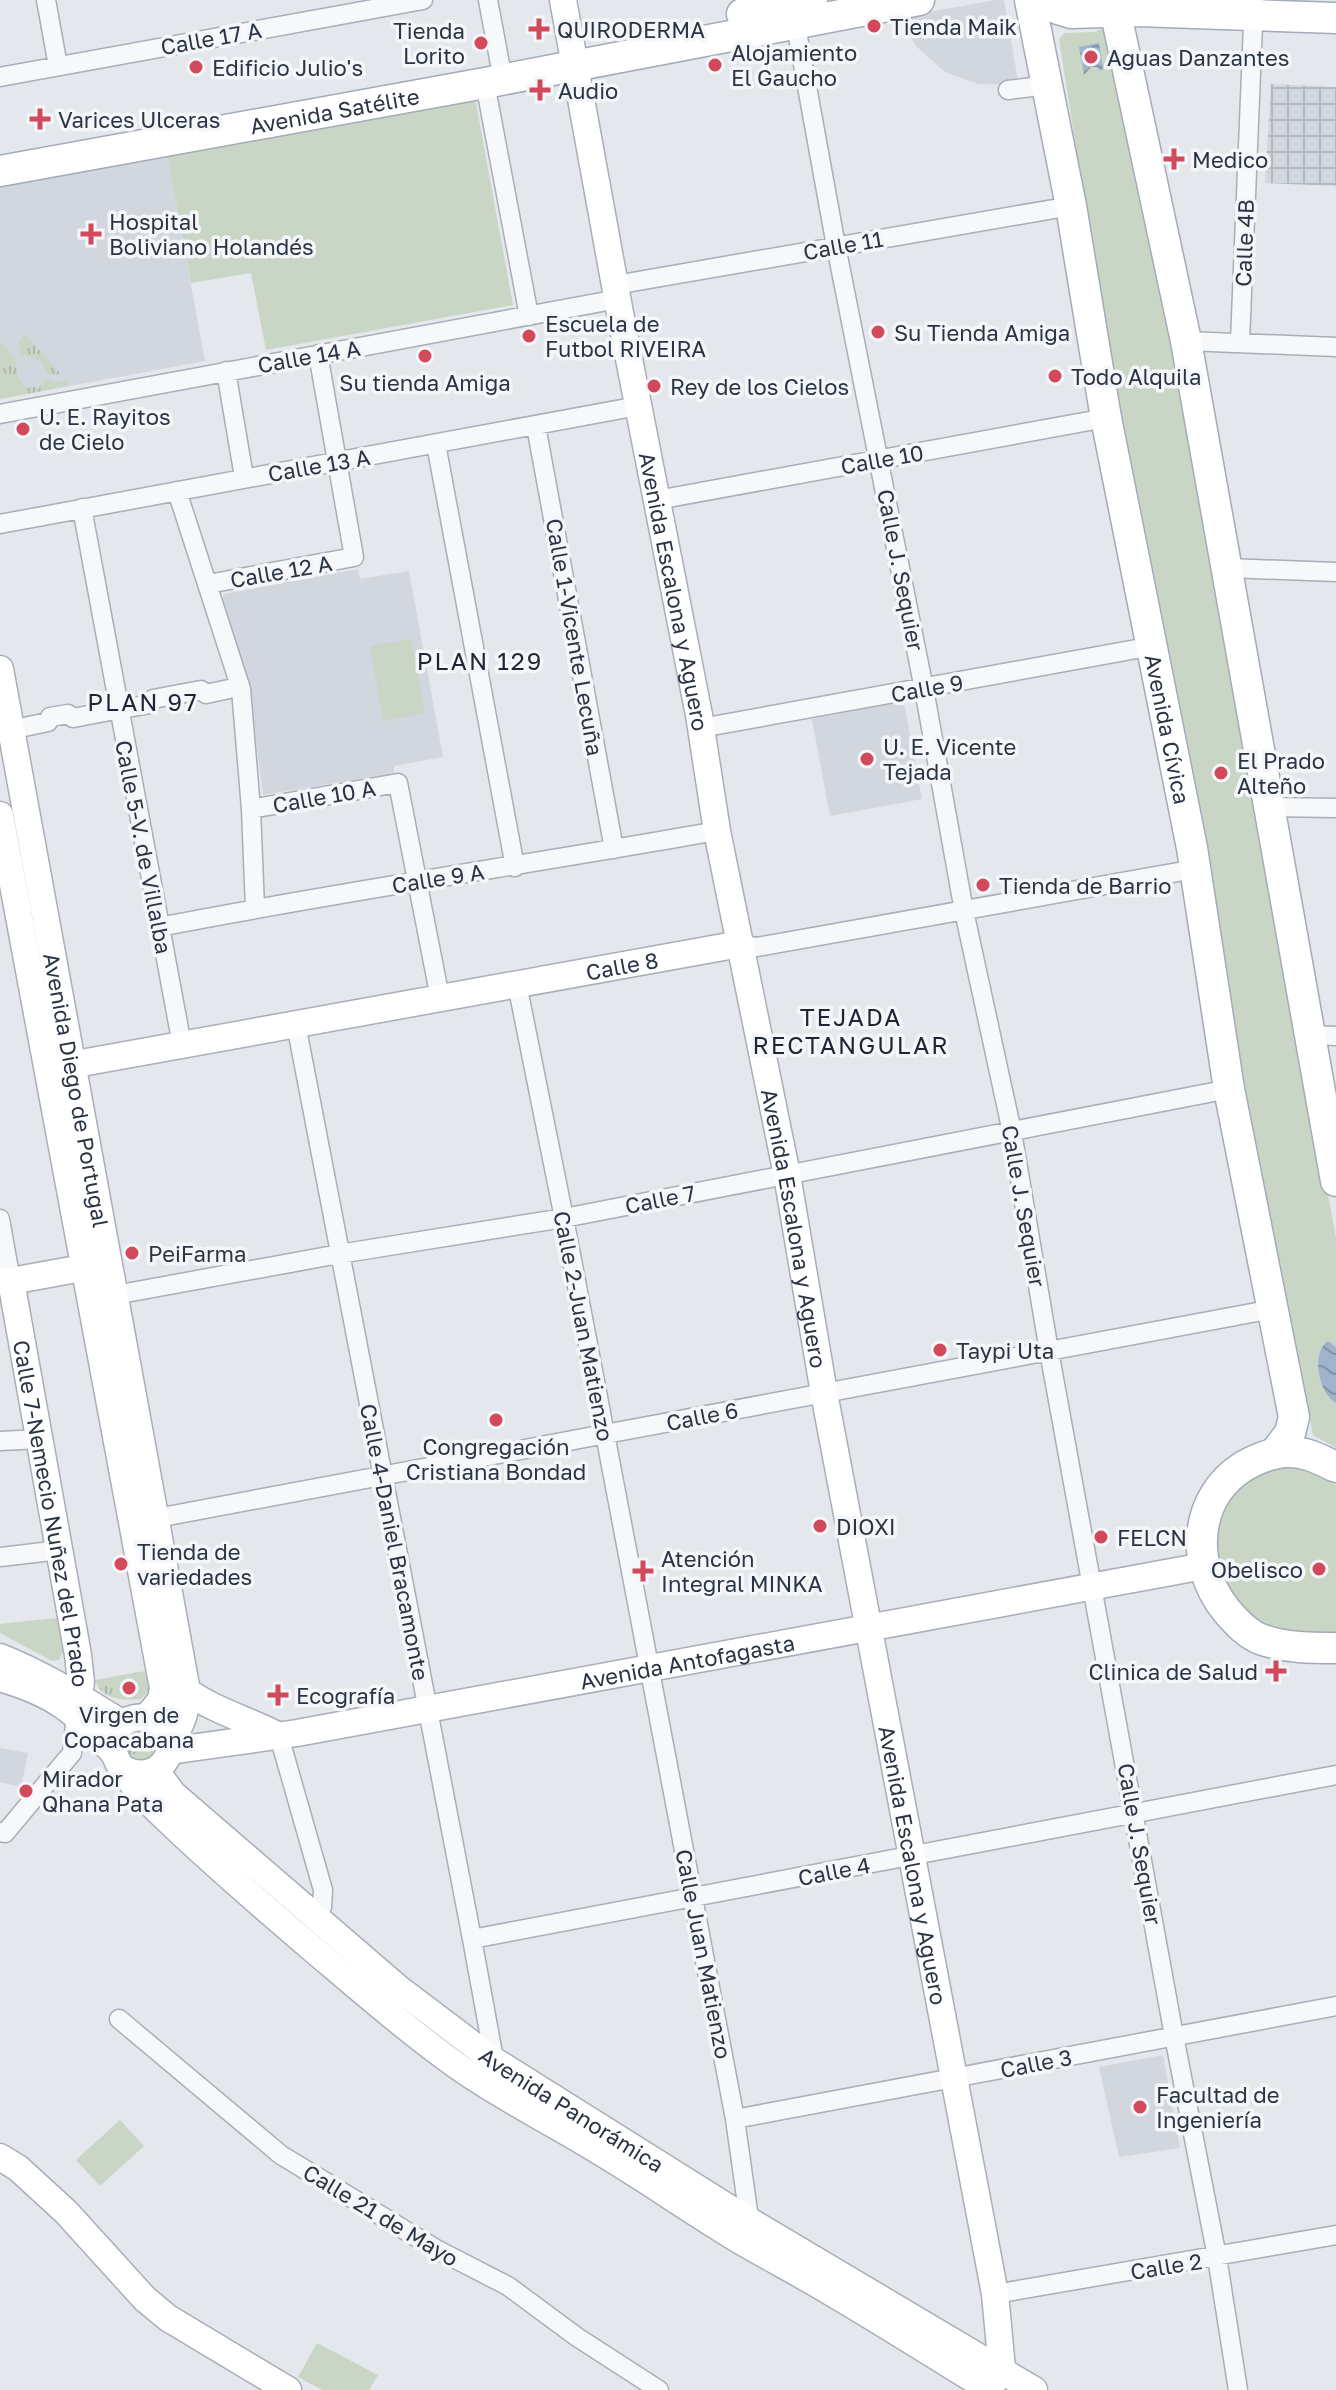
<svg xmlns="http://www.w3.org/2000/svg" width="1336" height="2390" font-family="'Golos Text',sans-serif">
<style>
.built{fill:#d2d6de}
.industrial{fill:url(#industrial-grid)}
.grass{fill:url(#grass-tufts)}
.green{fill:#c9d6c5}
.water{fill:url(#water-waves)}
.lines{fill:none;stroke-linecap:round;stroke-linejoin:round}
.street-casing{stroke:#a9aeb7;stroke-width:21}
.secondary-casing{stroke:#a9aeb7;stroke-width:29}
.primary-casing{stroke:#a3abb8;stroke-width:33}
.street{stroke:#f7f8fa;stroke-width:18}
.secondary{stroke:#fff;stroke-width:26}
.primary{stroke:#fff;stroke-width:30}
.poi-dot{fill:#d1495b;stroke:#f4f6f9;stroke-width:3}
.labels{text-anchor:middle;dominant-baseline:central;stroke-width:7;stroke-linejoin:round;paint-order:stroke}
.poi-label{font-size:22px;fill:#2b3445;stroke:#f4f6f9;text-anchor:start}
.street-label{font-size:22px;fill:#2b3445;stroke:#f4f6f9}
.neighbourhood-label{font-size:24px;letter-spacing:2px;fill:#1d2536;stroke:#f4f6f9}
</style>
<defs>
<pattern id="industrial-grid" width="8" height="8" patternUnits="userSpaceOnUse" patternTransform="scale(2)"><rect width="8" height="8" fill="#d2d6de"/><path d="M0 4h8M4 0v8" fill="none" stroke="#b4b8c0"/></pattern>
<pattern id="grass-tufts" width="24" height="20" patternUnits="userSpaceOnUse" patternTransform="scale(2)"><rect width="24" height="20" fill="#c9d6c5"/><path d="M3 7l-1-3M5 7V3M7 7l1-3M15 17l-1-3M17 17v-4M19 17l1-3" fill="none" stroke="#adb8ab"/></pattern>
<pattern id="water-waves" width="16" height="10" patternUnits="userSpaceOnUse" patternTransform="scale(2)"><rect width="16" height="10" fill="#9fb4cc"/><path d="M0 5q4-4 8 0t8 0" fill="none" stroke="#8293a7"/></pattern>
</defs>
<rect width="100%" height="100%" fill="#e4e7ec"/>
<path class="built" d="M996 0H1004L1018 81 1015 85 978 84 945 72 916 46 901 17Z
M167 155 205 361 0 399V185L23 181 36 182 39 178Z
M358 569 360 579 409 571 443 757 394 766V773L263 795 250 695 222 601 224 594Z
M900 702 905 707 922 799 830 816 812 719Z
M0 1748 28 1753 21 1787 0 1782Z
M1163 2055 1180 2148 1119 2157 1099 2067Z"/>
<path class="industrial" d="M1271 84 1336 87V186L1265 183Z"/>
<path class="grass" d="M25 334 59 372 60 375 47 374 41 361 20 354 19 342Z
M0 341 15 358 18 378 26 387H38L47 378 55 383 67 379 68 386 0 399Z
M145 1671 149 1691 141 1699C123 1701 102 1700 95 1680Z
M147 1727 161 1741 156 1760 132 1764 122 1743 128 1732Z"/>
<path class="green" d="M1105 27 1115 33 1336 1238V1448L1313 1435 1246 1091 1177 701 1110 365 1059 39 1065 33 1095 32Z
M472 100 476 103 513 305 266 350 251 273 191 283 167 155Z
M411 639 425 713 383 721 370 646Z
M1279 1466 1296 1467 1336 1485V1632C1314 1633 1289 1636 1269 1627 1224 1606 1205 1550 1227 1506 1231 1497 1237 1487 1245 1481 1255 1474 1268 1471 1279 1466Z
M57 1618 63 1652 59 1660 52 1661 0 1633V1624Z
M120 2120 144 2146 100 2186 76 2160Z
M317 2343 378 2375 369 2390H322L298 2377Z"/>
<path class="water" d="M1099 43 1103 68 1101 71 1097 67H1091L1084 75 1079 47Z
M1328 1341 1336 1347V1403C1319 1393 1310 1354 1328 1341Z"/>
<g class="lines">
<g class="street-casing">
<path id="street" d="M46 0 58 66
M488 0 503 80
M794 15 836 246 924 689 964 911 1012 1132 1049 1351 1174 2036 1217 2257 1238 2390
M0 77 423 0
M485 83 529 316
M1008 90 1048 85
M615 285 1071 206
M1186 341 1336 347
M1240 342 1254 0
M226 371 244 477
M0 414 618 299
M536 426 614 849
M436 444 515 867
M177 491 241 689 251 809 255 908
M657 500 1106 418
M82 508 182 1045
M0 524 638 406
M1227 568 1336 572
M208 584 354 557 318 354
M127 708 150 704 153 699 201 690 206 694 229 689
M24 727 48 722 50 717 68 714 73 718 110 711
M701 728 1153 646
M1269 807 1336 808
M251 809 398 783 440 998
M159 927C344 891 531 864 717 831
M740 944 757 947 1195 869
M517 984 564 1218 735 2119 749 2218 745 2227
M296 1024 472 1939 494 2059 491 2066
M1309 1035 1336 1036
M0 1219 11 1281
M104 1297 339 1254 564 1218 1229 1089
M0 1441 40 1439
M146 1520 1273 1309
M0 1557 60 1550
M279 1736 323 1890 322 1907 315 1917
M0 1832 5 1833 72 1753 76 1714
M472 1939 1336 1775
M119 2019 281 2155 436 2249 508 2286 577 2337 659 2390
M735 2119 1336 2006
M995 2294 1336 2235"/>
</g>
<g class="secondary-casing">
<g id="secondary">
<path id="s1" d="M563 0 620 313 699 715 717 831 787 1175 824 1393 995 2294 1002 2369 989 2389"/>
<path id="s2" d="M0 669 187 1691C187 1712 181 1725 170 1743"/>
<path d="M0 815 163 1688 161 1700 147 1717"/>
<path id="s3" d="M59 1067 740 944"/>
<path d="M0 1281H11L99 1265"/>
<path id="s4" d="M11 1281 78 1655 81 1682 76 1714"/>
<path d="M0 1657C47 1676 80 1698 122 1723"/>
<path d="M0 1678C55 1694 73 1710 112 1751"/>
<path d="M187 1691C214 1711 249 1720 279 1736"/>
<path id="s5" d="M169 1751 297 1733 1204 1566"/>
<path d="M121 1767C157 1791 189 1743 158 1722 149 1716 138 1716 128 1720 81 1743 152 1805 172 1824 218 1868 266 1909 314 1950 360 1989 406 2029 456 2065 502 2098 554 2123 602 2153 649 2181 694 2213 741 2241 772 2259 804 2276 834 2294 887 2325 938 2358 991 2390"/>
<path id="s6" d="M156 1771 173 1794 398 1988 493 2060 748 2220 1034 2390"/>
<path d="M0 2157 18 2168 66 2212 145 2299 168 2318 288 2390"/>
</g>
</g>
<g class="primary-casing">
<g id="primary">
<path id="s7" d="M1030 0 1071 206 1106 418 1192 848 1229 1089 1294 1417 1290 1433 1274 1454"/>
<path d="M1043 0 1058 9 1071 13 1138 11 1336 18"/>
<path d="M1113 0 1186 341 1336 1181"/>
<path d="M742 14 812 0"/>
<path id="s8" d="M0 171 485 83 919 0"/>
<path d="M1336 1467C1321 1460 1307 1452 1290 1452 1275 1451 1257 1459 1244 1466 1193 1498 1190 1565 1226 1610 1236 1622 1248 1635 1263 1640 1287 1648 1312 1648 1336 1648"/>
</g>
</g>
<use href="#street" class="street"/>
<use href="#secondary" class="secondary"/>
<use href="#primary" class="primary"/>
</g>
<g class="poi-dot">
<circle cx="874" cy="26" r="8"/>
<path d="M535 17h8v8h8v8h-8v8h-8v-8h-8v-8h8z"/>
<circle cx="481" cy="43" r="8"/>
<circle cx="1091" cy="57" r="8"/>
<circle cx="715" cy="65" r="8"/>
<circle cx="196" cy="67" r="8"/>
<path d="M536 78h8v8h8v8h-8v8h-8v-8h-8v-8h8z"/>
<path d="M36 107h8v8h8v8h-8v8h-8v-8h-8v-8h8z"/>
<path d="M1170 147h8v8h8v8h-8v8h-8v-8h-8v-8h8z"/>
<path d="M87 222h8v8h8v8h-8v8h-8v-8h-8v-8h8z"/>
<circle cx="878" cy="332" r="8"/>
<circle cx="529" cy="336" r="8"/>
<circle cx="425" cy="356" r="8"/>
<circle cx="1055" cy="376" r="8"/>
<circle cx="654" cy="386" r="8"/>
<circle cx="23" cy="429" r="8"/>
<circle cx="867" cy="759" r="8"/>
<circle cx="1221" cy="773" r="8"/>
<circle cx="983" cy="885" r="8"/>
<circle cx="132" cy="1253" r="8"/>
<circle cx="940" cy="1350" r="8"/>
<circle cx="496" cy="1420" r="8"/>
<circle cx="820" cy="1526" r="8"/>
<circle cx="1101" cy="1537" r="8"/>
<circle cx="121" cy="1564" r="8"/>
<circle cx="1319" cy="1569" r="8"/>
<path d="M639 1559h8v8h8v8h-8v8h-8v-8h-8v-8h8z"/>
<path d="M1272 1659h8v8h8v8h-8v8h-8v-8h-8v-8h8z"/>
<circle cx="129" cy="1688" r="8"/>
<path d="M274 1683h8v8h8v8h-8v8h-8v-8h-8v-8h8z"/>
<circle cx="26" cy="1791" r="8"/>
<circle cx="1140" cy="2107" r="8"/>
</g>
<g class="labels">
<g class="poi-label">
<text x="890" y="26">Tienda Maik</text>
<text x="557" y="29">QUIRODERMA</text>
<text x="465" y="30" text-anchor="end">Tienda<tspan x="465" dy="25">Lorito</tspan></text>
<text x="731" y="52">Alojamiento<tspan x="731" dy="25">El Gaucho</tspan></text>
<text x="1107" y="57">Aguas Danzantes</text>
<text x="212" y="67">Edificio Julio's</text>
<text x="558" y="90">Audio</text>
<text x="58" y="119">Varices Ulceras</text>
<text x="1192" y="159">Medico</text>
<text x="109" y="221">Hospital<tspan x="109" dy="25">Boliviano Holandés</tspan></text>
<text x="545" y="323">Escuela de<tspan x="545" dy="25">Futbol RIVEIRA</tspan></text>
<text x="894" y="332">Su Tienda Amiga</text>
<text x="1071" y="376">Todo Alquila</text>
<text x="425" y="382" text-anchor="middle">Su tienda Amiga</text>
<text x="670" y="386">Rey de los Cielos</text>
<text x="39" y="416">U. E. Rayitos<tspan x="39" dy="25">de Cielo</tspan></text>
<text x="883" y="746">U. E. Vicente<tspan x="883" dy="25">Tejada</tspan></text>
<text x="1237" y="760">El Prado<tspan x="1237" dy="25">Alteño</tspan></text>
<text x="999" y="885">Tienda de Barrio</text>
<text x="148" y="1253">PeiFarma</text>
<text x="956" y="1350">Taypi Uta</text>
<text x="496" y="1446" text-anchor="middle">Congregación<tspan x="496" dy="25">Cristiana Bondad</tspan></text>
<text x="836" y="1526">DIOXI</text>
<text x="1117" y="1537">FELCN</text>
<text x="137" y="1551">Tienda de<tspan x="137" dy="25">variedades</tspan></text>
<text x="661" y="1558">Atención<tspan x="661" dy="25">Integral MINKA</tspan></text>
<text x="1303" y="1569" text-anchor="end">Obelisco</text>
<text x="1258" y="1671" text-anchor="end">Clinica de Salud</text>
<text x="296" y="1695">Ecografía</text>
<text x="129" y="1714" text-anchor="middle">Virgen de<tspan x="129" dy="25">Copacabana</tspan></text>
<text x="42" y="1778">Mirador<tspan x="42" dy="25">Qhana Pata</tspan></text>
<text x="1156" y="2094">Facultad de<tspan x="1156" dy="25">Ingeniería</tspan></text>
</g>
<g class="street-label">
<text transform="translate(211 38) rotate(-10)">Calle 17 A</text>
<text stroke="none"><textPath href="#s8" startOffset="340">Avenida Satélite</textPath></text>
<text transform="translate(1244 243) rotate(-88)">Calle 4B</text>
<text transform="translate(843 245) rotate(-10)">Calle 11</text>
<text transform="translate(309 356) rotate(-10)">Calle 14 A</text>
<text transform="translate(882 459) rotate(-10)">Calle 10</text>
<text transform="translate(319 465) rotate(-10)">Calle 13 A</text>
<text transform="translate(901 570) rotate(79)">Calle J. Sequier</text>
<text transform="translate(281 571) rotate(-10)">Calle 12 A</text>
<text stroke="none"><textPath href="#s1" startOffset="602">Avenida Escalona y Aguero</textPath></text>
<text transform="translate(575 637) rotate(80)">Calle 1-Vicente Lecuña</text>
<text transform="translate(927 688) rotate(-10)">Calle 9</text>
<text stroke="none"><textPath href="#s7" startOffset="742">Avenida Cívica</textPath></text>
<text transform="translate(324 796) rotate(-10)">Calle 10 A</text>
<text transform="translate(144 847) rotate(79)">Calle 5-V. de Villalba</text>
<text transform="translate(438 878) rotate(-9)">Calle 9 A</text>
<text stroke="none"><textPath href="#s3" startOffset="572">Calle 8</textPath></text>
<text stroke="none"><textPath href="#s2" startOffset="428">Avenida Diego de Portugal</textPath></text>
<text transform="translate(660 1199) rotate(-11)">Calle 7</text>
<text transform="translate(1024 1206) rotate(80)">Calle J. Sequier</text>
<text stroke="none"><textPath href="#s1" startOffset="1250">Avenida Escalona y Aguero</textPath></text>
<text transform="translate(584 1326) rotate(79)">Calle 2-Juan Matienzo</text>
<text transform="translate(702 1416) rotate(-11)">Calle 6</text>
<text stroke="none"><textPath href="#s4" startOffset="236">Calle 7-Nemecio Nuñez del Prado</textPath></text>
<text transform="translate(395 1542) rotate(79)">Calle 4-Daniel Bracamonte</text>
<text stroke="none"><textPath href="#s5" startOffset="526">Avenida Antofagasta</textPath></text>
<text transform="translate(1140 1844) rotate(80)">Calle J. Sequier</text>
<text stroke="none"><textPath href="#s1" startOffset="1898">Avenida Escalona y Aguero</textPath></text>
<text transform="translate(834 1871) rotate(-11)">Calle 4</text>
<text transform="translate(704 1954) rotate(79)">Calle Juan Matienzo</text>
<text transform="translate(1036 2063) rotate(-11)">Calle 3</text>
<text stroke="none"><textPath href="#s6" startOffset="538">Avenida Panorámica</textPath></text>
<text transform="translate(381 2215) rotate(31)">Calle 21 de Mayo</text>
<text transform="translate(1166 2266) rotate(-9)">Calle 2</text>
</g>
<g class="neighbourhood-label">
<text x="480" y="660">PLAN 129</text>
<text x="143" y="701">PLAN 97</text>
<text x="851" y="1016">TEJADA<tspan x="851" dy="28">RECTANGULAR</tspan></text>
</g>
</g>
</svg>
